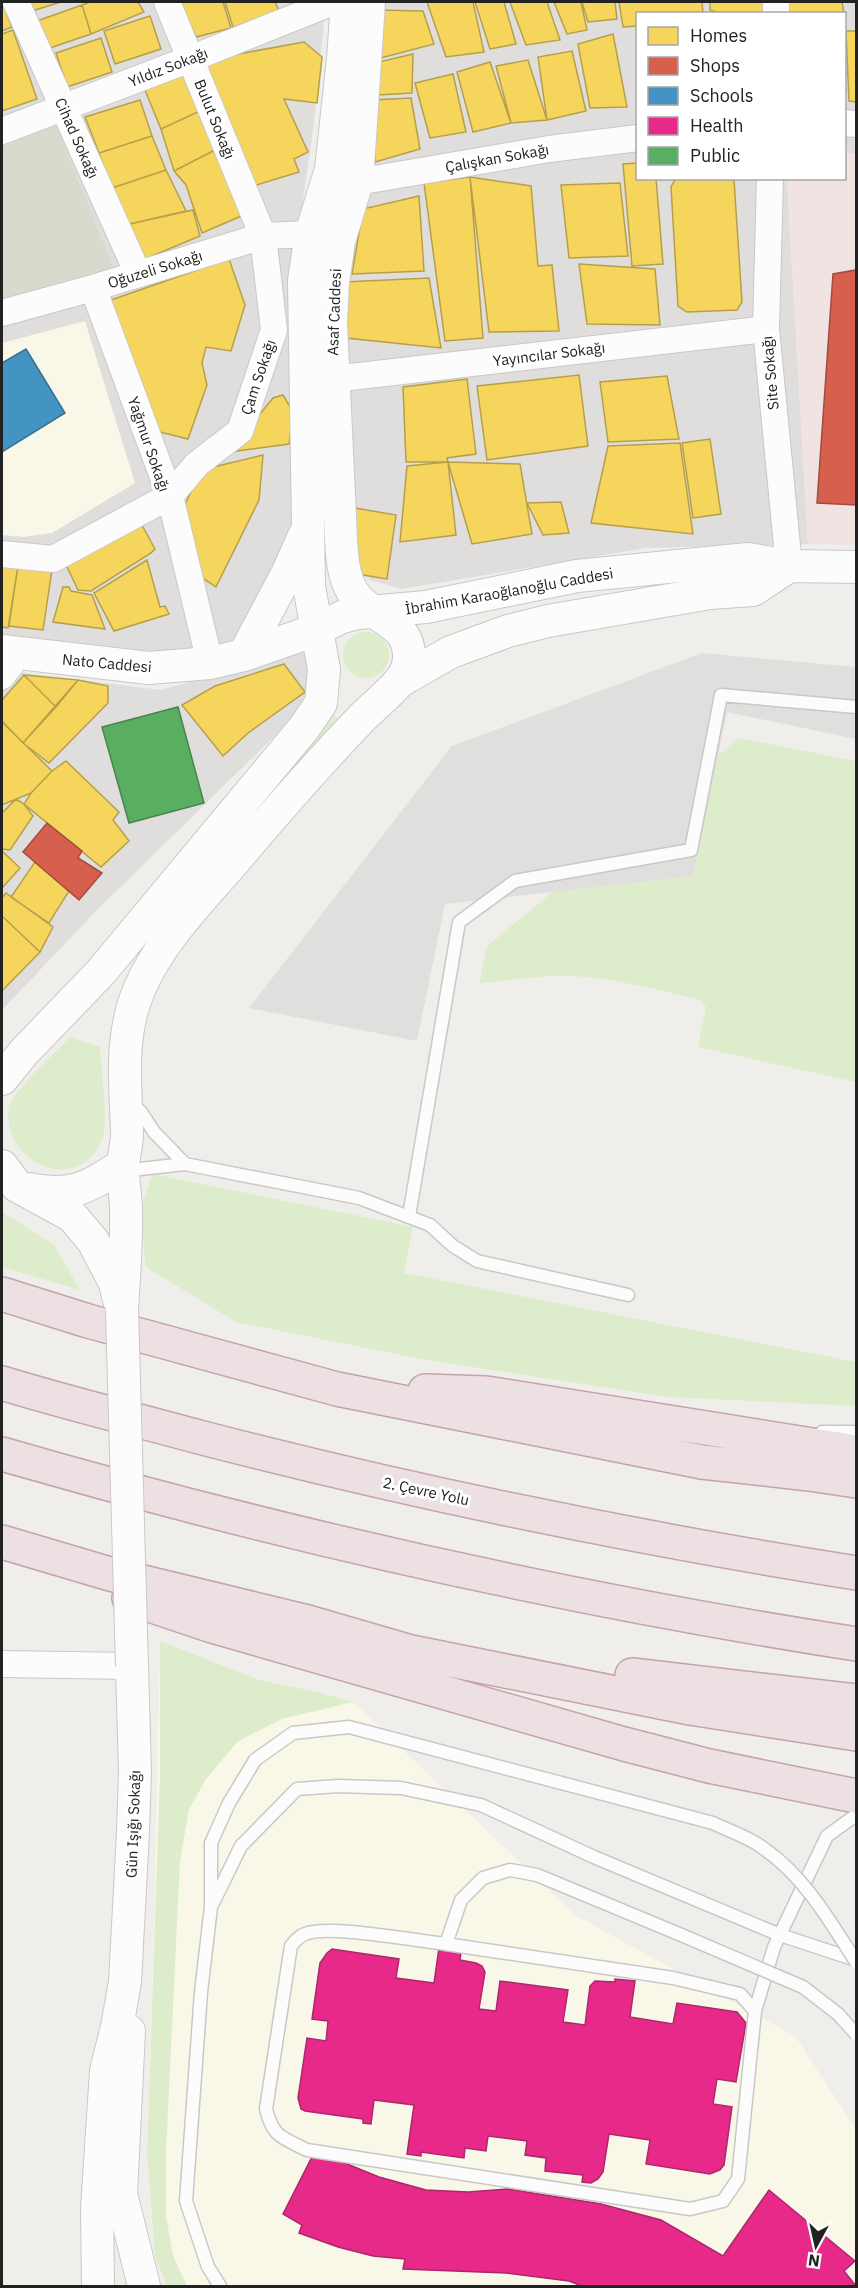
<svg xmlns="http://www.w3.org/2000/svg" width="858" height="2288" font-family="'IBM Plex Sans',sans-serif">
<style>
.residential{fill:#dfdedc}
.commercial{fill:#f1e3e1}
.education{fill:#f8f7e8}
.construction{fill:#d9d9cd}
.grass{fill:#ddeccb}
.parking{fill:#e0dfde}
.homes{fill:#f6d55c;stroke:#b69f4b;stroke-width:1.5}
.shops{fill:#d6604d;stroke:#a04d40;stroke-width:1.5}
.schools{fill:#4393c3;stroke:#397193;stroke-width:1.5}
.health{fill:#e7298a;stroke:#ac276b;stroke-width:1.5}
.public{fill:#5aae61;stroke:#49844e;stroke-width:1.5}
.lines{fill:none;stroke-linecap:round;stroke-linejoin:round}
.service-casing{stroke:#c9c8c7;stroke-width:15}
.minor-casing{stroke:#c9c8c7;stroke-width:28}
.tertiary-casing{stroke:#c9c8c7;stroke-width:34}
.motorway-casing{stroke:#c5a2ac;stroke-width:36}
.service{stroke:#fdfcfc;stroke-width:12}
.minor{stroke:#fdfcfc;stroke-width:26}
.tertiary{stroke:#fdfcfc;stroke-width:32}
.motorway{stroke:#ece0e2;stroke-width:33}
.service-bridge-casing{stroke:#c9c8c7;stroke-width:15;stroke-linecap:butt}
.tertiary-bridge-casing{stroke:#c9c8c7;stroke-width:34;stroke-linecap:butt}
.service-bridge{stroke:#fdfcfc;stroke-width:12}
.tertiary-bridge{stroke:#fdfcfc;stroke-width:32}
.labels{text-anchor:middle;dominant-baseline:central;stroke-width:6;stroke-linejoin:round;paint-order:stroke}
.street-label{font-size:15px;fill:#222;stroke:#fff}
</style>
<rect width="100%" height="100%" fill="#f0eeeb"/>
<path class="residential" d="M2 2H326L313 130 291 284V530L236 646 189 653 49 645 2 636Z
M375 2H856V153H845L844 14H638V178L787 179 808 544 646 548 402 589 370 580 352 564 342 279Z
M302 649 313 677 296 715 95 912 2 1010V670L161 690Z"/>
<path class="commercial" d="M845 153H856V545L808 544 787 179 844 178Z"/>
<path class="education" d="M85 321 135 483 52 533 23 537 2 535V343Z
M160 1641 260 1680 317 1692 353 1702 575 1915 795 2036 856 2129V2286H167L155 2257 147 2153 155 1895Z"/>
<path class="construction" d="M55 123 115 272 2 305V142Z"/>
<path class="grass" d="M343 655a23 23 0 1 1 46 0a23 23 0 1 1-46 0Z
M331 713 340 720 245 827 242 823Z
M739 738 856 761V1082L698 1047 706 1007 700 1000C663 991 625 981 586 977 550 974 514 979 479 984L487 946Z
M70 1037 100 1047C101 1069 109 1122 102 1139 79 1198 0 1163 9 1106 17 1087 54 1054 70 1037Z
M152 1174 413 1227 404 1273 856 1362V1406L668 1397 427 1360 236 1322 146 1267 140 1212Z
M2 1212 54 1245 80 1290 2 1267Z
M160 1641 260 1680 317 1692 353 1702 282 1719 238 1741 206 1779 189 1809 180 1861 166 2151V2216L173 2256 187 2286H167L155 2257 147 2153 160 1776Z"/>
<path class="parking" d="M702 653 856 667V739L727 712 693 876 445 904 417 1041 249 1008 452 746Z"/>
<path class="homes" d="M2 2 12 27 2 31Z
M29 2H61L32 11Z
M90 2H138L144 12 91 34 82 5Z
M186 2H223L231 28 196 37 180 3Z
M225 2H275L280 13 233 27Z
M427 2H473L484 52 446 57Z
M475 2H504L516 44 490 49Z
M510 2H547L560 40 526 45Z
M554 2H581L587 30 567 34Z
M582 2H615L617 19 588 22Z
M619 2H702L703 14H638V26L623 27Z
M710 2H765V14H723L710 10Z
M784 2H842L844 14H786Z
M82 5 91 34 47 49 37 21Z
M378 10 423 11 434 44 373 60Z
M150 16 161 49 115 64 104 31Z
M13 30 37 99 2 111V34Z
M846 31H856V102L849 101Z
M613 34 627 107 590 108 578 44Z
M101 38 112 72 67 87 56 53Z
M304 42 322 57 317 103 284 99 308 152 294 159 299 172 250 187 200 61Z
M572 51 586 111 547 120 538 57Z
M413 54 412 93 378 95 379 62Z
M528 60 547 120 511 123 496 66Z
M490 62 511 123 473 132 457 72Z
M183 74 204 109 161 129 145 90Z
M453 74 466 132 430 138 415 83Z
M411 98 420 149 375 162 371 100Z
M140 100 152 136 99 153 85 117Z
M204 109 217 149 174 171 161 129Z
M152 136 166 170 112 188 99 153Z
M217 149 246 214 202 233 186 185 174 171Z
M638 163V178H656L663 264 632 266 623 164Z
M166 170 186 211 125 225 112 188Z
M470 177 531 186 538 266 552 265 559 331 489 332Z
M470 177 483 338 445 341 424 183Z
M676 178 734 180 742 302 737 310 687 312 678 306 671 187Z
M620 183 628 256 569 258 561 185Z
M419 196 424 271 352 274 363 209Z
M193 210 200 236 140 261 125 225Z
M229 259 245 305 231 351 206 347 202 363 207 385 188 439 144 428 111 300Z
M579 264 655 269 660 325 587 324Z
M429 278 441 348 346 338 344 282Z
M579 375 588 446 487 460 477 386Z
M667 376 679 439 608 442 600 382Z
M467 379 476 454 447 458 448 462H406L403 387Z
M283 395 293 412 289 444 229 452 273 398Z
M710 439 721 514 693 518 682 443Z
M680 443 693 534 591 523 608 446Z
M263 455 259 500 216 587 187 568 176 524 201 470Z
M448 462 456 535 400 542 407 466Z
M448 462 520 464 532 534 472 544Z
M561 502 569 533 543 535 527 503Z
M355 508 396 515 387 579 357 574Z
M137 516 155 549 151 553 91 591 78 590 63 558Z
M2 557 18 566 8 628 2 627Z
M147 560 160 607 165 606 169 614 114 631 94 593Z
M18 566 52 570 43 630 9 626Z
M63 587H69L71 591 92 595 105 629 53 622Z
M284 664 305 692 248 733 223 756 182 705 215 686Z
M24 675 56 707 23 743 2 721V700Z
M24 675 78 680 56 707Z
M78 680 108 686V703L49 763 23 743Z
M2 722 52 771 31 793 2 805Z
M66 761 119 812 113 820 129 841 101 867 24 804 31 793 52 771Z
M16 799 24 804 33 816 10 850 2 849V813Z
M2 851 20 868 2 888Z
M35 862 69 891 49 923 11 897Z
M6 893 53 927 40 952 2 916V898Z
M2 916 40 952 2 991Z"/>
<path class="shops" d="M856 270V505L817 503 833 274Z
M47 823 82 851 78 858 102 873 79 900 23 852Z"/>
<path class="schools" d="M26 349 65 413 2 452V363Z"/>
<path class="health" d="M439 1948 461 1952 460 1960 476 1963 482 1966 485 1972 479 2009 496 2011 500 1981 568 1990 563 2022 585 2025 590 1986 595 1981 615 1982V1979L635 1981 630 2017 673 2024 677 2003 737 2012 746 2023 736 2082 717 2079 713 2104 732 2107 724 2165 720 2170 710 2174 646 2164 650 2140 609 2134 603 2172 598 2179 591 2183 582 2182 583 2175 545 2171 546 2158 525 2155 527 2141 488 2136 486 2151 465 2148 464 2158 421 2152V2156L407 2154 414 2105 374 2100 371 2124 363 2123V2119L305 2111 301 2109 298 2098 307 2038 326 2041 328 2021 312 2019 320 1963 327 1953 332 1949 399 1959 396 1978 434 1983Z
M315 2151 379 2177 426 2190 468 2192 508 2189 601 2204 661 2220 723 2256 769 2190 855 2261 844 2271 856 2286H582L569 2281 506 2273 403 2269 405 2259 373 2256 338 2247 299 2233 302 2225 283 2214Z"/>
<path class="public" d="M178 707 204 803 129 823 102 727Z"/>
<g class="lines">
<g class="service-casing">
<path id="service" d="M185 1164 359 1198 430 1225 453 1246 477 1261 628 1295
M124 1165 140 1169 185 1164 154 1132 141 1112 130 1102
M409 1216 459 922 515 881 691 850 721 695 856 707
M822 1432H856
M213 1903 241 1846 297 1789 338 1786 401 1788 481 1805 594 1857 780 1935 856 1960
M446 1944 673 1978 740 1994 755 2011 738 2179 723 2201 690 2209 307 2150C281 2137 273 2137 266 2109L291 1946C295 1941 299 1936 305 1934 327 1924 417 1941 446 1944L461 1900 483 1878 510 1870 537 1875 679 1934
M755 2011 774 1947 827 1836 856 1815
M220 2286 208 2267 186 2201 201 1992 211 1907V1843L229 1803 255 1760 293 1733 349 1727 713 1823"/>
</g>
<g class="minor-casing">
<path id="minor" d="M16 2 138 274
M167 2 263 236 274 330 240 431 197 464 170 496 210 663
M776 2V14
M844 123 856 124
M2 131 190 59 333 2
M770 178 766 329 789 566
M357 182 549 149 638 138
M2 313 93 288 263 236 311 234
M333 379 766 329
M2 554 53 559 170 496 93 288
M2 676 19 654
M2 1664 132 1666"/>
</g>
<g class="tertiary-casing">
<path id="tertiary" d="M2 651 149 668 210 663 244 655 316 630 342 617 358 613 426 607 577 576 748 559 789 566 856 567
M244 655 288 572 304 536
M400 681 451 652 508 631 548 621 710 593 753 590 789 566
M2 1079 24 1052 101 972 304 728 321 703 324 669 309 586 304 281 311 234 331 169 343 59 347 2
M2 1166 17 1186 72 1216 93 1241 115 1283 119 1300
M29 1189C72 1198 88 1187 123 1165
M122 1310C124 1276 127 1243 126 1210 126 1195 122 1179 123 1164 124 1152 128 1141 127 1129 125 1081 120 1035 139 990 160 940 201 900 236 859 275 813 315 767 357 723 370 709 386 697 399 682 405 675 409 666 409 657 410 619 367 618 352 591 343 575 342 557 341 539L331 322 333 283 339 241 357 182 369 2
M129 2031 121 2194 144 2286
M98 2286 97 2208 106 2071 117 2027 125 1982 133 1832 135 1772 132 1666"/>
</g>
<g class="motorway-casing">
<path id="motorway" d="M2 1294 88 1321 337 1389 702 1462 809 1474 856 1481
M2 1383C67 1403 133 1419 199 1437 415 1493 635 1538 856 1573
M425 1391 486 1393 856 1452
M2 1454C282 1535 568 1599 856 1644
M2 1542 110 1574 308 1622 411 1652 690 1708 856 1734
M129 1598 212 1626 624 1744 709 1766 856 1796
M632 1675 856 1701"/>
</g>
<use href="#service" class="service"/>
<use href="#minor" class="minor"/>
<use href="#tertiary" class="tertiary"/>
<use href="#motorway" class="motorway"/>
<g class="service-bridge-casing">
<path id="service-bridge" d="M713 1823C729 1831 749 1837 763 1848 804 1876 830 1921 856 1962
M679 1934 803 1987 838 2014 856 2034"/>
</g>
<g class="tertiary-bridge-casing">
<path id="tertiary-bridge" d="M122 1310 132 1666"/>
</g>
<use href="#service-bridge" class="service-bridge"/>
<use href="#tertiary-bridge" class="tertiary-bridge"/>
</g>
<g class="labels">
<g class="street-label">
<text transform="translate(168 67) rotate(-21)">Yıldız Sokağı</text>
<text transform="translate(215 119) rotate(68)">Bulut Sokağı</text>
<text transform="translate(77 138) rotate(66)">Cihad Sokağı</text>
<text transform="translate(497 158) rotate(-10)">Çalışkan Sokağı</text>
<text transform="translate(155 269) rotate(-17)">Oğuzeli Sokağı</text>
<text transform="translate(334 312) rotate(-88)">Asaf Caddesi</text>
<text transform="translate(549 354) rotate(-7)">Yayıncılar Sokağı</text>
<text transform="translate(770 373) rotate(-95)">Site Sokağı</text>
<text transform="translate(258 377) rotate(-71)">Çam Sokağı</text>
<text transform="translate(149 444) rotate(71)">Yağmur Sokağı</text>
<text transform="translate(509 591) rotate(-10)">İbrahim Karaoğlanoğlu Caddesi</text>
<text transform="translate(107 663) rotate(5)">Nato Caddesi</text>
<text transform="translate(426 1491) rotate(12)">2. Çevre Yolu</text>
<text transform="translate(133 1824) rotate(-88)">Gün Işığı Sokağı</text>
</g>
</g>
<rect width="858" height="2288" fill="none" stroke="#222222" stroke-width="6"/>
<rect x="636" y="12" width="210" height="168" fill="#ffffff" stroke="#a7a7a7" stroke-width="1.5"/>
<rect x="648" y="27" width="30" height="18" fill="#f6d55c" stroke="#a7a7a7" stroke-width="1.5"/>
<text x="690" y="42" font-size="18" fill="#222222">Homes</text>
<rect x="648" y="57" width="30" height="18" fill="#d6604d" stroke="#a7a7a7" stroke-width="1.5"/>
<text x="690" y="72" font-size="18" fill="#222222">Shops</text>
<rect x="648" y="87" width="30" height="18" fill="#4393c3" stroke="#a7a7a7" stroke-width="1.5"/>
<text x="690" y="102" font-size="18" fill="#222222">Schools</text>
<rect x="648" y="117" width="30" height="18" fill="#e7298a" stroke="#a7a7a7" stroke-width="1.5"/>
<text x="690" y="132" font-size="18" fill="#222222">Health</text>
<rect x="648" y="147" width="30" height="18" fill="#5aae61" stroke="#a7a7a7" stroke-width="1.5"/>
<text x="690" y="162" font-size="18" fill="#222222">Public</text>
<g transform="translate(816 2246) rotate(188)" stroke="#ffffff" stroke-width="4.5" paint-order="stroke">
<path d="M0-4.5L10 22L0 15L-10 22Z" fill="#222222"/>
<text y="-9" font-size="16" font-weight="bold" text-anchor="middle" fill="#222222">N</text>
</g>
</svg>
